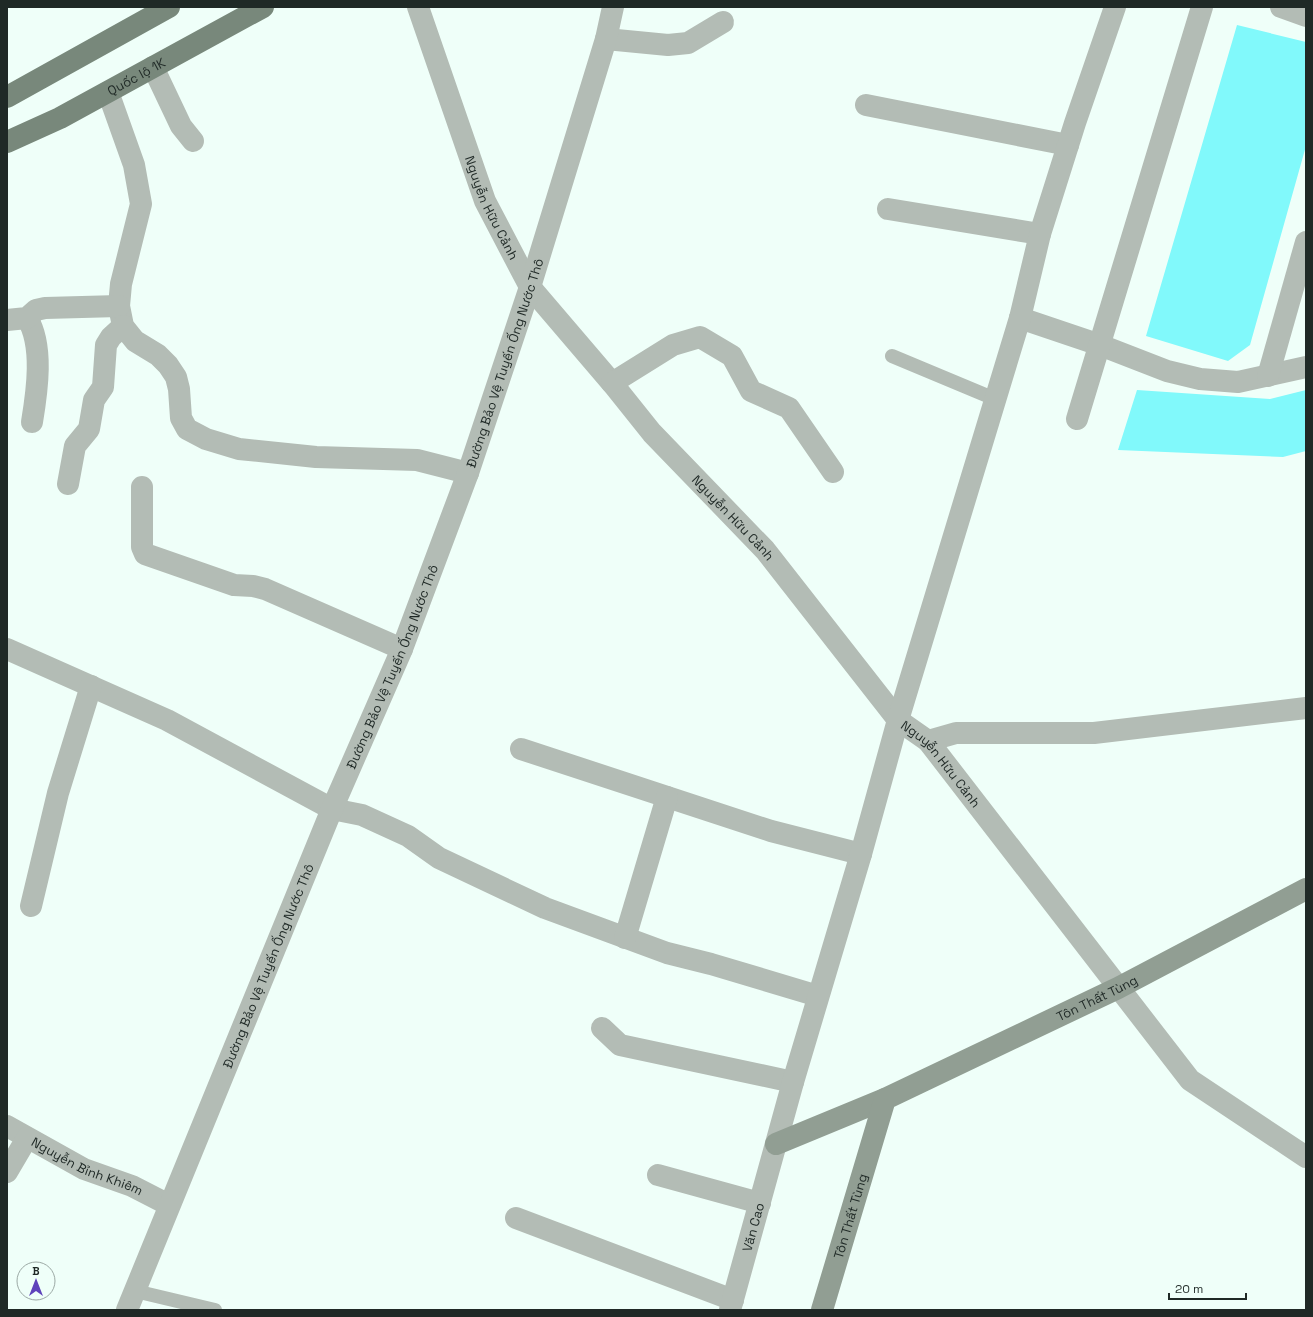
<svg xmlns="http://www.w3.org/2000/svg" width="1313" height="1317" font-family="'Space Grotesk',sans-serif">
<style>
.building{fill:#81f9fb}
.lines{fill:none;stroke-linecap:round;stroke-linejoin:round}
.lane{stroke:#b3bcb5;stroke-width:14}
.street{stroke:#b3bcb5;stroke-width:22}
.secondary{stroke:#919e93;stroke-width:22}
.primary{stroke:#78887b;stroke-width:22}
.labels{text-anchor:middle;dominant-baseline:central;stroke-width:4;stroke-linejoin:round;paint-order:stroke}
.street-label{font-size:13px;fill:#1f2926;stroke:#effff9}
</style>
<rect width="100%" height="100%" fill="#effff9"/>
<path class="building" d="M1237 25 1306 42V146L1250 345 1228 361 1146 336Z
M1137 390 1270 399 1306 390V451L1283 457 1118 450Z"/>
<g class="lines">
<path class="lane" d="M892 356 995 399
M135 1291 215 1310"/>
<g class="street">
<path id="s1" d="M418 7 485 201 530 287 612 383 652 433 765 550 898 720 928 741 1190 1080 1306 1157"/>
<path d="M1281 7 1306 16"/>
<path d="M606 39 668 45 688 43 723 22"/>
<path d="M153 67 181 126 193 141"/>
<path d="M108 92 134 165 141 204 121 284 119 306 123 326 135 341 158 355 168 365 176 377 179 389 181 418 187 429 206 439 239 449 316 457 417 460 468 473"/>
<path d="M866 105 1068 145"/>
<path d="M888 209 1040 234"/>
<path d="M27 318C44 345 37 392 32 422"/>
<path d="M1020 318 1100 345 1167 371 1200 379 1238 382 1306 367"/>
<path d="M7 320 27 318 36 310 45 308 119 306"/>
<path d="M1268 376 1306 242"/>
<path d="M612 383 673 345 700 337 732 356 751 391 789 408 833 472"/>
<path d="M1077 419 1202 7"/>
<path d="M68 484 75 446 89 429 94 400 103 387 106 345 111 337 123 326"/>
<path d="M142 487V547L145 554 234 585 253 586 265 589 402 649"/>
<path d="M7 649 167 720 332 809 362 815 408 836 439 858 545 908 667 953 711 964 818 996"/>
<path d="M928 741 956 733H1094L1306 708"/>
<path d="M521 749 771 831 861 854"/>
<path d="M31 906 58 793 91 686"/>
<path d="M625 938 667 797"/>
<path d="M602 1028 620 1045 793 1082"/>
<path id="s2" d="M7 1126 84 1169 132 1186 169 1205"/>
<path d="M7 1172 27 1138"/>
<path d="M658 1175 760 1203"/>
<path d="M516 1218 733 1300"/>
<path id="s3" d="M127 1310 332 809 402 649 468 473 530 287 606 39 613 7"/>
<path id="s4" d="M730 1310 793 1082 861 854 898 720 1020 318 1040 234 1075 123 1115 7"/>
</g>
<g class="secondary">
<path d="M776 1144 885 1099"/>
<path id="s5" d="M822 1310 885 1099 1118 988 1306 889"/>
</g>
<g class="primary">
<path d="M7 97 169 7"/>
<path id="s6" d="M7 142 60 118 263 7"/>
</g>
</g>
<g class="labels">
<g class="street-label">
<text stroke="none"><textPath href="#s6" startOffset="145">Quốc lộ 1K</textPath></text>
<text stroke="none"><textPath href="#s1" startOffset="214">Nguyễn Hữu Cảnh</textPath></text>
<text stroke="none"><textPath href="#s3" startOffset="1020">Đường Bảo Vệ Tuyến Ống Nước Thô</textPath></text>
<text stroke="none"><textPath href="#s1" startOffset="610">Nguyễn Hữu Cảnh</textPath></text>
<text stroke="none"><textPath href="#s3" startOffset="696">Đường Bảo Vệ Tuyến Ống Nước Thô</textPath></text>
<text stroke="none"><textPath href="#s1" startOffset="933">Nguyễn Hữu Cảnh</textPath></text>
<text stroke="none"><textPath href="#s3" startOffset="372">Đường Bảo Vệ Tuyến Ống Nước Thô</textPath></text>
<text stroke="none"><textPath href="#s5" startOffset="455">Tôn Thất Tùng</textPath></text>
<text stroke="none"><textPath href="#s2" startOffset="90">Nguyễn Bỉnh Khiêm</textPath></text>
<text stroke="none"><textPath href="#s5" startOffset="98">Tôn Thất Tùng</textPath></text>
<text stroke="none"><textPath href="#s4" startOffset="86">Văn Cao</textPath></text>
</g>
</g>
<rect width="1313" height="1317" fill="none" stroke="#1f2926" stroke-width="16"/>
<g transform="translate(36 1281)"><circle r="19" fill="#effff9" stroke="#9ca9a5"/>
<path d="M0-3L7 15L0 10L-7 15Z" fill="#5e43bb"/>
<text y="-6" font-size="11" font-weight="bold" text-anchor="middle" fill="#1f2926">B</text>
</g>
<path d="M1169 1293v6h77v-6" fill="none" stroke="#1f2926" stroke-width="2"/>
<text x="1175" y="1293" font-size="12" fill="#1f2926" stroke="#effff9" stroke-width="3" paint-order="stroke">20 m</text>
</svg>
